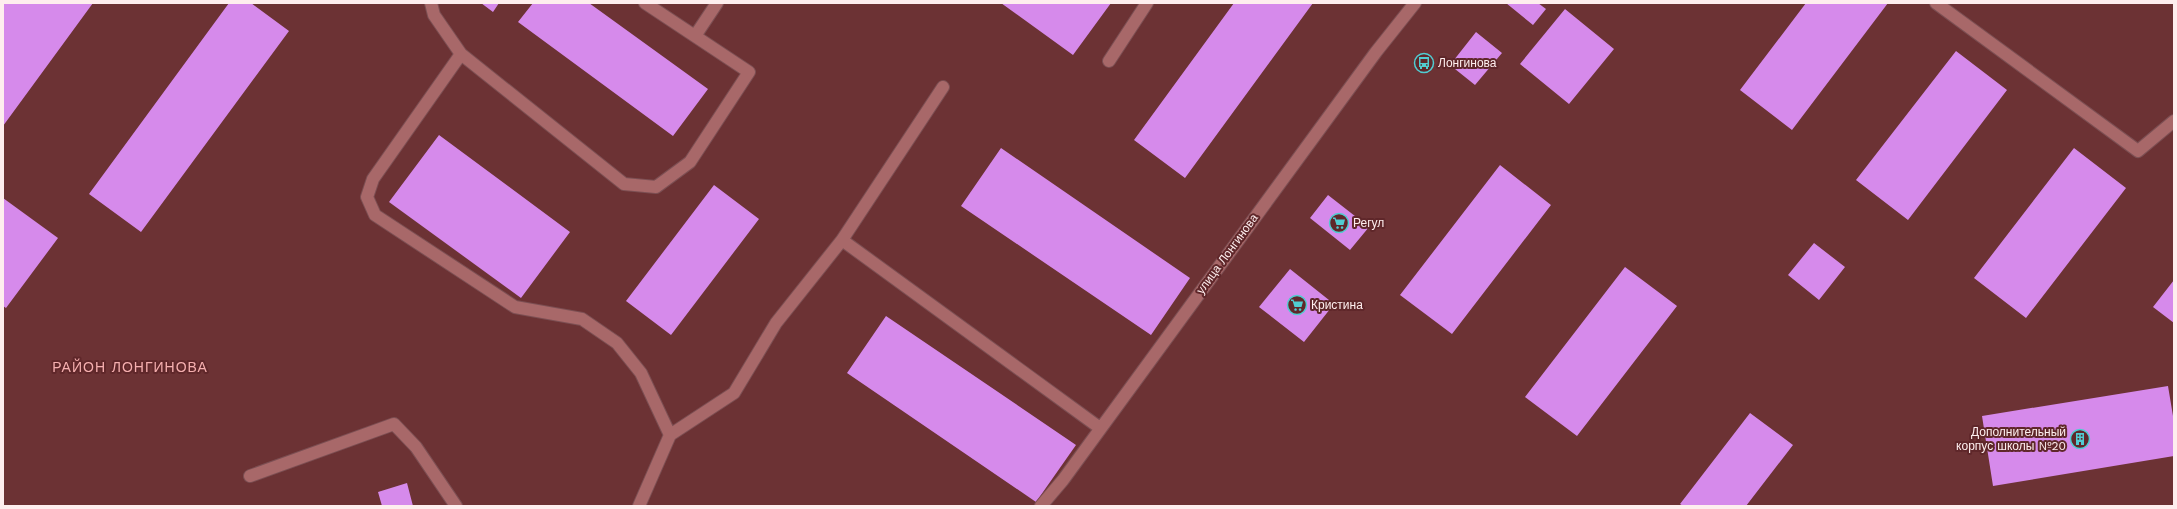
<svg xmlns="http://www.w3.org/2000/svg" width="2177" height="509" font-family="'Work Sans',sans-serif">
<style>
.building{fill:#d68aeb}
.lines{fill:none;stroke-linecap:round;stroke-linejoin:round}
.minor-casing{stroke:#7c4f53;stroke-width:14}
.minor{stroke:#a86869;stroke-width:12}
.labels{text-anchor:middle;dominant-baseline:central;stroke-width:4;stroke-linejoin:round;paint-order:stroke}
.poi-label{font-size:12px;fill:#feeeee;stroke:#5f272a;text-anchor:start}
.street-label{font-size:12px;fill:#feeeee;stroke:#5f272a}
.quarter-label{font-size:14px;letter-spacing:1px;fill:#f5afaf;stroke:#5f272a}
</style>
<rect width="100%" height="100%" fill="#6c3234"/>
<path class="building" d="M3 3H93L3 126Z
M229 3H251L289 31 141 232 89 194Z
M481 3H499L493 12Z
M533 3H589L708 89 673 136 518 22Z
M1001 3H1111L1073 55Z
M1234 3H1313L1185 178 1134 140Z
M1506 3H1538L1546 9 1533 25Z
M1806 3H1888L1792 130 1740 90Z
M1565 9 1614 49 1569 104 1520 64Z
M1476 32 1502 53 1475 85 1450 65Z
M1956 51 2007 90 1908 220 1856 180Z
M439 135 570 232 521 298 389 202Z
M1001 148 1190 278 1151 335 961 206Z
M2074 148 2126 188 2026 318 1974 278Z
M1500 165 1551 205 1452 334 1400 295Z
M714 185 759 219 671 335 626 301Z
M1328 195 1369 227 1350 250 1310 218Z
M3 198 58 238 6 308 3 306Z
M1814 243 1845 267 1819 300 1788 275Z
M1625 267 1677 306 1577 436 1525 397Z
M1290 269 1334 304 1304 342 1259 307Z
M2174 280V323L2153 307Z
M886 316 1076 445 1036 502 847 373Z
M2168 386 2174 422V456L1993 486 1982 416Z
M1750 413 1793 445 1746 506H1683L1680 504Z
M407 483 413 506H382L378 492Z"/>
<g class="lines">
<g class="minor-casing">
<path id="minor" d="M431 3 434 15 461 54 624 184 656 187 690 162 749 72 645 3
M1936 3 2138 151 2174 121
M695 36 717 3
M461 54 373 179 367 197 375 215 515 307 582 319 617 343 641 373 670 435
M1109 61 1147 3
M842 240 1100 428
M250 476 394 424 416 447 456 506
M639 506 670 435 734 393 776 323 842 240 943 87
M1041 506 1063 480 1376 52 1415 3"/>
</g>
<use href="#minor" class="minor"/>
</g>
<defs>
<g id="bus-ring" transform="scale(1)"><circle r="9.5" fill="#5f272a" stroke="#51ccd1" stroke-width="1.5"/><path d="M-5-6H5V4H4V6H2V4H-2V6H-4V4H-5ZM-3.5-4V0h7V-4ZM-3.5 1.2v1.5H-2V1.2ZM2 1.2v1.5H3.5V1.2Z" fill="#51ccd1"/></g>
<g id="supermarket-ring" transform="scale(1)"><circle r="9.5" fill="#5f272a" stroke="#51ccd1" stroke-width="1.5"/><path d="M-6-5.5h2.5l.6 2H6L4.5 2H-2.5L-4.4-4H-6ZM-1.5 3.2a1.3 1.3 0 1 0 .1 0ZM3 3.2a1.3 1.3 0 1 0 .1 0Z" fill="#51ccd1"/></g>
<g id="building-ring" transform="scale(1)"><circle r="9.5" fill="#5f272a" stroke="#51ccd1" stroke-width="1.5"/><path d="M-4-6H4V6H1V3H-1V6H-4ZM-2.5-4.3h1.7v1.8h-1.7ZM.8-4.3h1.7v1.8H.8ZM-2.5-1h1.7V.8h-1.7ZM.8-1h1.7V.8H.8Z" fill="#51ccd1"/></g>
</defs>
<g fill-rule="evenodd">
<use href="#bus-ring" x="1424" y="63"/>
<use href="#supermarket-ring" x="1339" y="223"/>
<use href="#supermarket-ring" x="1297" y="305"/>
<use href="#building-ring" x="2080" y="439"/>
</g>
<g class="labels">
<g class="poi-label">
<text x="1438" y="63">Лонгинова</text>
<text x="1353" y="223">Регул</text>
<text x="1311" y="305">Кристина</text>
<text x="2066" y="432" text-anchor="end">Дополнительный<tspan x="2066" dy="14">корпус школы №20</tspan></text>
</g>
<g class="street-label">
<text transform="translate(1227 254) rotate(-54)">улица Лонгинова</text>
</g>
<g class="quarter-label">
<text x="130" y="367">РАЙОН ЛОНГИНОВА</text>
</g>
</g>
<rect width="2177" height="509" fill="none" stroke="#feeeee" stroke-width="8"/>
</svg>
